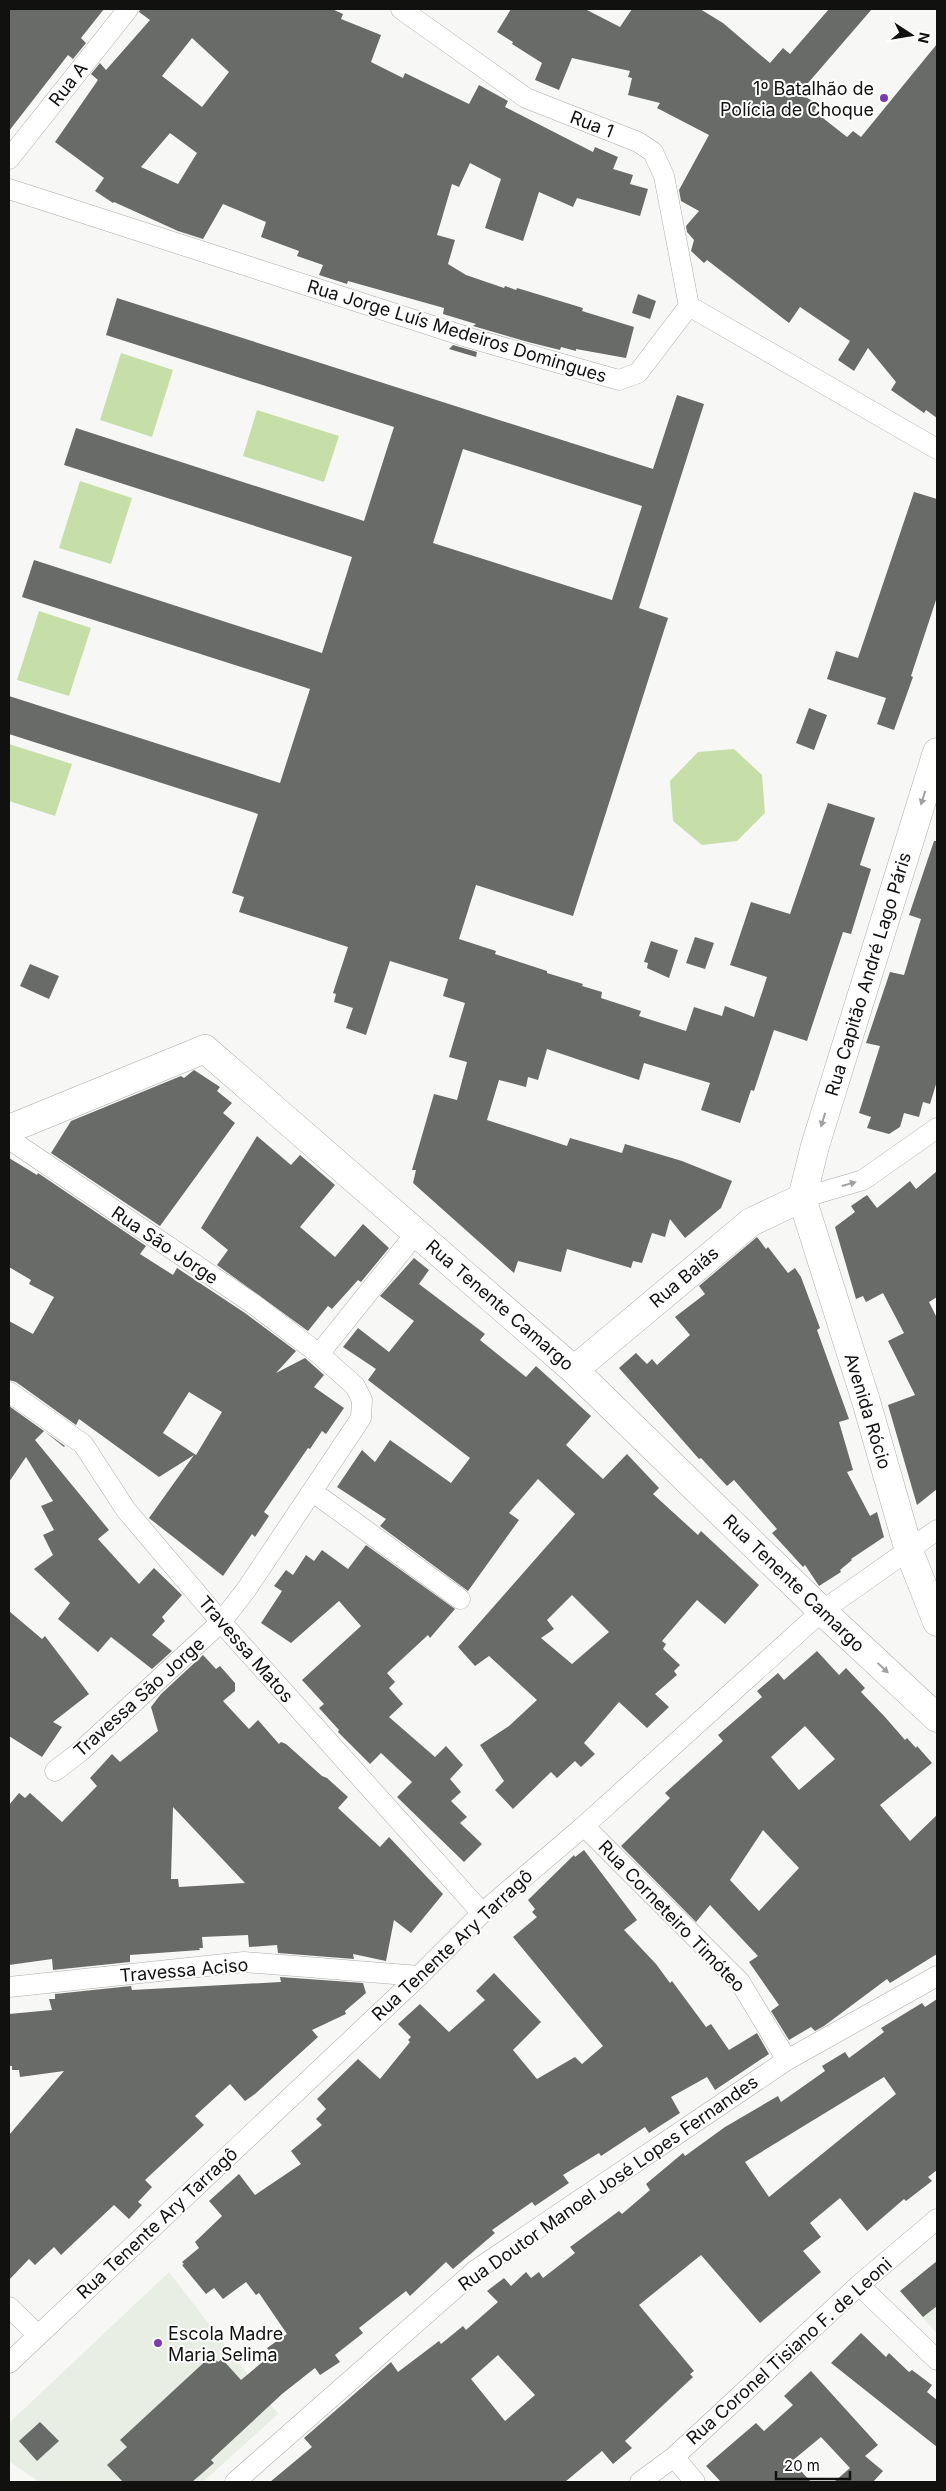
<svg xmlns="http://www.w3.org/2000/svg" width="946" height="2491" font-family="Inter,sans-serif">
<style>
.built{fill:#e9eee4}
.green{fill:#c6dfa9}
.building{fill:#696b68;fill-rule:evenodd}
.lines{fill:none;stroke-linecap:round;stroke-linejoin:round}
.street-casing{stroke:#aaaba9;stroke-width:21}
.secondary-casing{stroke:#aaaba9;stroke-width:29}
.street{stroke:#fff;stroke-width:20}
.secondary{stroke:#fff;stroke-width:28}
.oneway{fill:#a0a09f}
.poi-dot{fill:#7b3baf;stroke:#fff;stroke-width:2}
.labels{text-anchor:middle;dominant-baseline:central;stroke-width:4;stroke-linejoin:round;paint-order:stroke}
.street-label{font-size:18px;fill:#111110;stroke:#fff}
.poi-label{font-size:18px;fill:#111110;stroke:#fff;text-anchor:end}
</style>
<rect width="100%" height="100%" fill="#f7f8f5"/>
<path class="built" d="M934 2263 937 2266V2334L900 2291Z
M169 2272 278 2414 203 2482H39L9 2461V2423Z"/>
<path class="green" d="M121 353 173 370 152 437 100 420Z
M257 410 339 436 324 482 243 456Z
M80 481 132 498 111 564 59 548Z
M39 611 91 628 69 696 17 680Z
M9 744 72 764 55 816 9 801Z
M734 749 762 775 765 813 737 841 702 845 673 821 670 781 698 752Z"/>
<path class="building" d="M9 9H104L81 38 86 43 73 59 68 55 9 131Z
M140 9H332L343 14 341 19 381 35 371 62 403 78 405 73 469 104 479 85 508 101 505 107 593 152 595 147 618 157 613 169 633 175 630 184 648 189 640 216 577 198 573 207 539 192 523 241 485 228 501 179 470 163 459 187 452 184 437 235 455 240 448 264 466 275 504 288 505 286 516 290 517 288 583 308 582 311 634 327 626 358 576 349V351L561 347 560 350 528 342 473 326 476 324 443 314 444 308 348 281 347 284 319 275 323 265 297 256 299 251 261 237 266 222 223 204 203 239 178 231 114 202 113 203 95 191 104 178 55 142 98 80 91 74 100 63 106 70 150 20 139 12ZM192 38 229 72 202 107 162 76ZM170 133 197 153 178 184 141 167Z
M511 9H585L620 27 632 9H700L723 23 770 63 783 48 790 54 829 9H872L802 90 808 94 806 97 818 105 814 111 847 137 853 131 861 137 937 44V418L926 410 924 413 891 390 896 382 868 348 854 371 838 360 850 341 800 307 789 323 707 260 704 263 691 251 694 240 687 232 686 226 699 211 681 201 679 190 709 135 657 108 660 103 628 95 632 78 628 77 630 71 572 58 559 90 535 80 542 63 512 44 513 42 497 32Z
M638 294 656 301 650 319 632 313Z
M117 298 653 469 677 395 704 404 639 608 668 618 573 916 476 885 459 939 496 951 495 954 547 971V973L583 984 582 986 602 992 601 998 641 1011 639 1016 686 1031 694 1007 722 1016 725 1006 754 1017 767 977 730 965 751 902 790 914 828 803 875 818 860 865 871 869 851 934 843 932 807 1041 774 1030 754 1091 751 1090 740 1123 701 1110 710 1083 644 1063 639 1080 547 1049 538 1080 528 1077 526 1087 499 1080 487 1120 567 1146 570 1138 622 1153 625 1144 682 1161 732 1181 721 1208 685 1238 670 1219 665 1237 652 1233 642 1263 633 1261 631 1268 567 1249 561 1272 518 1261 514 1273 413 1183 416 1170H412L434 1094 457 1100 467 1062 449 1057 465 1003 443 996 448 979 390 961 366 1035 346 1028 353 1008 334 1002 336 994 333 993 348 947 239 912 244 897 232 893 258 814 9 734V696L280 783 310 689 22 597 34 560 322 653 352 557 64 465 76 428 364 521 394 427 106 335ZM463 449 642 506 612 600 433 543Z
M453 345 477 352 476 357 449 349Z
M914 492 937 499V597L911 676 913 677 894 730 877 724 886 698 827 679 836 651 858 658Z
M809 708 827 715 814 750 796 743Z
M934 841H937V1081L930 1104 923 1102 919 1117 904 1113 900 1127 889 1134 867 1128 871 1117 859 1113 880 1046 866 1043 890 972 904 975 921 919 909 915Z
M695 937 714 943 705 969 686 963Z
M651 941 678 950 669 978 647 968 648 963 644 962Z
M30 964 59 976 49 999 20 986Z
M194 1070 220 1087 217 1091 232 1103 223 1113 235 1123 160 1226 51 1153 71 1121 181 1076 184 1078Z
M257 1136 291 1165 300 1155 335 1185 300 1227 335 1257 363 1224 389 1248 361 1282 358 1280 332 1309 328 1306 308 1331 217 1265 228 1250 201 1228Z
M9 1158 37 1175 38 1173 146 1246 140 1254 173 1275 177 1268 245 1313 296 1351 276 1373 305 1358 324 1375 314 1387 344 1408 326 1434 322 1431 310 1449 308 1448 264 1512 269 1516 255 1537 252 1534 223 1576 149 1518 194 1455 159 1477 79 1419 76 1425 16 1382 9 1380V1321L33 1334 54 1297 29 1284 31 1280 9 1267ZM189 1392 222 1412 196 1455 163 1433Z
M937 1171V1297L929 1302 937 1318V1489L917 1505 888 1405 915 1395 888 1341 904 1333 883 1293 866 1302 863 1296 856 1299 835 1227 855 1212 851 1206 867 1195 877 1208 910 1181 916 1189Z
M757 1237 766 1249 768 1247 788 1273 795 1268 801 1277 820 1328 817 1330 849 1419 839 1422 853 1470 847 1472 870 1516 877 1512 884 1537 851 1559 852 1560 840 1570 841 1572 819 1586 805 1565 803 1567 772 1533 777 1529 734 1480 727 1486 701 1458 699 1459 619 1368 636 1353 647 1364 652 1359 657 1365 690 1335 675 1317 705 1294 699 1286Z
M414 1258 429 1270 419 1284 485 1334 480 1340 526 1377 536 1366 591 1416 566 1445 603 1479 627 1454 659 1488 653 1494 698 1535 701 1531 759 1585 725 1624 697 1600 662 1641 666 1644 663 1649 680 1665 674 1671 677 1675 655 1694 669 1707 647 1728 619 1702 584 1743 595 1754 581 1767 575 1761 557 1778 551 1772 513 1809 495 1790 504 1781 480 1745 509 1726 537 1700 489 1656 475 1666 458 1647 575 1514 538 1479 509 1513 519 1520 468 1591 380 1526 386 1519 337 1487 362 1450 375 1462 390 1440 451 1483 470 1458 368 1380 376 1369 343 1347 358 1328 389 1352 414 1321 380 1296ZM572 1595 609 1632 572 1664 541 1638 554 1629 547 1620Z
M9 1406 65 1446 64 1447 44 1431 35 1440 109 1530 98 1539 139 1584 154 1568 182 1595 162 1617 165 1621 152 1635 172 1651 152 1669 111 1637 98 1652 58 1619 70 1603 34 1569 53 1555 43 1535 54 1530 41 1506 53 1501 26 1457 9 1482Z
M366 1545 455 1609 430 1638 428 1635 387 1673 395 1682 389 1688 403 1704 389 1717 435 1757 446 1746 463 1765 450 1779 461 1792 451 1801 467 1817 460 1823 482 1844 464 1862 397 1797 412 1782 381 1753 370 1764 338 1732 339 1730 319 1708 324 1704 302 1680 361 1626 339 1601 291 1643 261 1623 282 1591 274 1586 286 1570 293 1575 306 1555 314 1561 322 1550 348 1569Z
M9 1611 42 1639 45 1636 89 1694 53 1722 62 1727 42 1757 9 1736Z
M817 1651 839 1675 846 1668 865 1688 861 1692 885 1717 905 1740 907 1738 916 1748 917 1746 932 1763 880 1805 910 1841 937 1815V1954L890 1983 887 1979 824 2026 815 2031 811 2027 789 2040 771 2011 779 2005 749 1962 758 1956 710 1905 696 1922 621 1846 670 1798 665 1793 723 1741 718 1735 762 1697 757 1691 778 1673 784 1680ZM805 1726 835 1759 799 1790 771 1757ZM763 1830 799 1868 759 1911 730 1880Z
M203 1655 216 1669 220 1666 235 1683V1691L223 1701 249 1729 258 1720 279 1744 281 1742 286 1744 322 1776 327 1778 348 1797 338 1808 380 1847 389 1837 443 1894 411 1933 394 1920 386 1961 353 1954 354 1959 278 1953 277 1945 249 1947 248 1935 202 1937 203 1948H199L200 1950 130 1955V1962L53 1970 52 1959 9 1965V1805L19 1793 25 1798 30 1793 62 1822 97 1786 90 1778 112 1754 120 1762 158 1731 151 1707 161 1694ZM173 1807 245 1883 179 1887 178 1879H171Z
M584 1850 637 1920 624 1930 656 1964 670 1983 672 1981 706 2027 711 2024 729 2050 757 2033 769 2054 715 2090 707 2077 671 2097 680 2113 649 2133 645 2127 601 2156 599 2153 563 2175 569 2183 535 2206 532 2202 492 2230 495 2233 453 2269 446 2262 410 2296 406 2291 359 2328 363 2333 335 2355 340 2362 320 2375 315 2368 282 2394 211 2460 214 2463 192 2482H123L107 2465 127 2447 120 2440 212 2355 218 2362 222 2359 241 2380 272 2354 267 2348 287 2334 259 2293 256 2295 246 2282 223 2299 214 2288 206 2294 182 2265 184 2264 182 2262 199 2248 195 2242 222 2216 209 2201 239 2174 255 2195 301 2164 291 2151 322 2125 316 2119 326 2109 317 2099 358 2059 380 2079 410 2042 408 2040 411 2037 398 2024 420 2004 449 2032 485 2000 476 1991 494 1973 541 2022 513 2050 537 2079 575 2057 582 2064 603 2046 513 1937 537 1917 532 1912 535 1909 528 1900 574 1855 575 1857Z
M280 1977 363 1983 366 1993 345 2011 346 2014 312 2030 318 2037 255 2094 245 2101 230 2084 195 2116 204 2125 145 2180 152 2187 138 2202 142 2205 129 2219 114 2205 61 2255 54 2247 35 2265 29 2259 9 2280V2135L64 2071 20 2077 19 2070H12V2066H9V2014L52 2010 49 1999H55V1994L131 1986 132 1990 281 1982Z
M937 1999V2170L928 2177 932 2181 906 2201 904 2199 867 2231 840 2198 810 2223 821 2237 803 2251 821 2272 760 2323 701 2255 639 2305 694 2371 690 2374 693 2377 625 2441 632 2448 613 2464 602 2451 565 2482H270L312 2447 304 2438 391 2362 398 2372 439 2341 441 2344 463 2326 466 2330 498 2302 487 2291 504 2278 511 2286 526 2272 531 2278 539 2272 543 2278 575 2253 570 2247 619 2211 622 2214 650 2190 646 2184 683 2153 685 2156 725 2127 778 2096 781 2102 825 2071 822 2066 845 2052 849 2058 884 2032 881 2028 922 2003 925 2007ZM884 2077 896 2094 769 2197 745 2162ZM498 2355 535 2395 505 2421 471 2379Z
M937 2261V2306L923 2317 900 2291Z
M861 2333 886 2357 889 2353 909 2372 912 2370 932 2385 927 2392 937 2400V2447L831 2363Z
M811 2371 878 2445 865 2456 883 2471 873 2482H834L850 2468 821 2437 792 2461 811 2482H721L706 2466 756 2423 764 2431 793 2405 784 2396Z
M40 2422 59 2441 37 2461 19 2441Z"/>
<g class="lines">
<g class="street-casing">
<path id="street" d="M401 9 526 98 638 142 653 152 664 176 689 306
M9 159 128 9
M9 189 470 338 619 380 638 373 689 306 937 449
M9 1139 252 1303 319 1354
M802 1198 863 1180 937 1128
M9 1392 83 1444 126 1510 221 1622 482 1913
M313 1492 460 1599
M55 1771 81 1751 221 1622 246 1590 361 1418 362 1400 355 1386 319 1354 417 1232
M584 1826 740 1982 787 2060
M9 1987 244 1962 419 1976
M859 2285 937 2360
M9 2307 38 2335
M9 2363 419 1976 482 1913 584 1826 822 1611 937 1530
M674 2457 695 2482
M235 2482 476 2270 787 2060 937 1976
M640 2482 674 2457 859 2285 937 2219"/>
</g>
<g class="secondary-casing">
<path id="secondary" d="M9 1129 205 1049 574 1370 822 1611 937 1718
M802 1198 815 1146 937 752
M802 1198 866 1401 909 1551 937 1622
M574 1370 751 1222 802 1198"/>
</g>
<use href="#street" class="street"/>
<use href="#secondary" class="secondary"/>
</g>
<defs><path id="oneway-solid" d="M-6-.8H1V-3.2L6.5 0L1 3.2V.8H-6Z" transform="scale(1.25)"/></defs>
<g class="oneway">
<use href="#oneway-solid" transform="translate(923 798) rotate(108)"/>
<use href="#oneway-solid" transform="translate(823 1120) rotate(107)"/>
<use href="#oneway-solid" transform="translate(849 1184) rotate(-16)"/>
<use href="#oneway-solid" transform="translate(883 1668) rotate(43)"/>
</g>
<g class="poi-dot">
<circle cx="884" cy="98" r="5"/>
<circle cx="158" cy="2343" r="5"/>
</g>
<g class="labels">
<g class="street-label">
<text transform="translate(68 84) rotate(-52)">Rua A</text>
<text transform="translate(592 124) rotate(21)">Rua 1</text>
<text transform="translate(457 331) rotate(17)">Rua Jorge Luís Medeiros Domingues</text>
<text transform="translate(868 974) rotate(-73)">Rua Capitão André Lago Páris</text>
<text transform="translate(165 1245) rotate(34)">Rua São Jorge</text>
<text transform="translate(684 1277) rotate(-40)">Rua Baiás</text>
<text transform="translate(500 1305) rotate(41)">Rua Tenente Camargo</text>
<text transform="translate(868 1411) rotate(73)">Avenida Rócio</text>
<text transform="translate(794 1583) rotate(44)">Rua Tenente Camargo</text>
<text transform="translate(246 1649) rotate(49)">Travessa Matos</text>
<text transform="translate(139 1697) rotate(-42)">Travessa São Jorge</text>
<text transform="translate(672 1916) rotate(46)">Rua Corneteiro Timóteo</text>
<text transform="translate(452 1945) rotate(-43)">Rua Tenente Ary Tarragô</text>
<text transform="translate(184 1970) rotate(-5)">Travessa Aciso</text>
<text transform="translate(608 2183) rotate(-35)">Rua Doutor Manoel José Lopes Fernandes</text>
<text transform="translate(157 2223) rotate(-43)">Rua Tenente Ary Tarragô</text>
<text transform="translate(789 2351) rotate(-42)">Rua Coronel Tisiano F. de Leoni</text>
</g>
<g class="poi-label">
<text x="874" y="88">1º Batalhão de<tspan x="874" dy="21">Polícia de Choque</tspan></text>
<text x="168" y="2333" text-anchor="start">Escola Madre<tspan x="168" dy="21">Maria Selima</tspan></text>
</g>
</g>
<rect width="946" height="2491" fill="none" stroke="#111110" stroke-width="20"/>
<g transform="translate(911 35) rotate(102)" stroke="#ffffff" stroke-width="4" paint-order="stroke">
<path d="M0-4L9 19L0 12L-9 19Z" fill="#111110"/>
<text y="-8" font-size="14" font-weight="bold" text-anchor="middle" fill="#111110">N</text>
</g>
<path d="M776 2471v8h74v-8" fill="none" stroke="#111110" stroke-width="2.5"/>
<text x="784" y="2471" font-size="15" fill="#111110" stroke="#ffffff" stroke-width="4" paint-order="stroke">20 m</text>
</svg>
